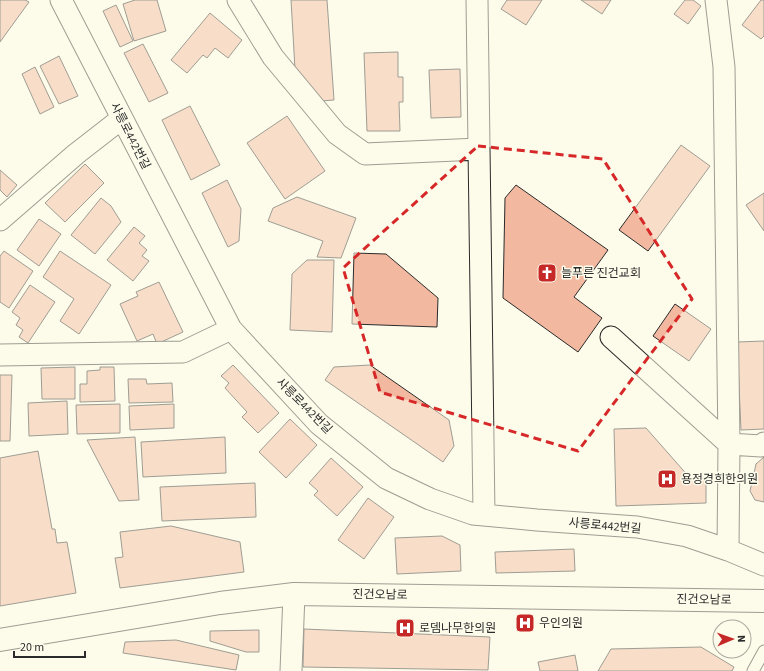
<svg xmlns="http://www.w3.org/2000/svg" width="764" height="671" font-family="'Source Sans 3','Noto Sans KR',sans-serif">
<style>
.building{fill:#f2b8a0;stroke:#2b2b2b}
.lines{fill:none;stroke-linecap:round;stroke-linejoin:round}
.lane-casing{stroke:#2b2b2b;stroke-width:13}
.street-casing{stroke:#2b2b2b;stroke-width:23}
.secondary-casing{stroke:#2b2b2b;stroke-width:24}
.lane{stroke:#fdfbea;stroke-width:11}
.street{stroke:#fdfbea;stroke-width:21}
.secondary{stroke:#fdfbea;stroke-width:22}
.marked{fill:none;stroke:#d62828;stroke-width:3;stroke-dasharray:8 5;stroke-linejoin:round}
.labels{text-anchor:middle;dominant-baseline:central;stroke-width:3;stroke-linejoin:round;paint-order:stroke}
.street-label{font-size:12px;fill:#2b2b2b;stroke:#fdfbea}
.poi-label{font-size:12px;fill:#2b2b2b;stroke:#fdfbea;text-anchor:start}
</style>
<rect width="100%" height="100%" fill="#fdfbea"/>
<path class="building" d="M0 0H25L29 2 0 42Z
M135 0H157L166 31 134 41 123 4Z
M291 0H327L334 100 321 101 295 69Z
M507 0H542L526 25 501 9Z
M581 0H611L602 14Z
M685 0H693L701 6 688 24 674 14Z
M761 0H764V36L761 39 742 25Z
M116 5 133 41 120 47 103 11Z
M210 13 242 40 228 58 215 48 207 58 203 55 187 73 171 60Z
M143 44 168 93 149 102 124 53Z
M398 52V77H403V102H399L400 131H367L364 53Z
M59 56 78 96 59 104 40 66Z
M35 67 54 107 40 114 22 74Z
M460 69 461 117 431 118 429 70Z
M190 106 220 165 191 180 162 120Z
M287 116 325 171 285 199 247 143Z
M681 145 710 166 648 251 619 230Z
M85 164 104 183 65 222 45 203Z
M0 170 17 185 7 197 0 190Z
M227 180 241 209 239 241 228 247 202 193Z
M516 185 608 250 574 297 602 318 578 352 503 298 505 198Z
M764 193V231L746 205Z
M297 197 356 218 341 258 317 257 323 241 268 221 273 208Z
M101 198 111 206 121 222 95 254 71 235Z
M39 219 61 234 39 266 17 250Z
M134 227 145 236 139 243 147 250 142 256 149 261 133 281 107 260Z
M4 251 33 271 9 308 0 302V256Z
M60 251 111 285 79 334 60 321 74 299 43 277Z
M354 253 386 254 438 298 437 327 352 324Z
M307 260H334L332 332 290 330 292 274Z
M159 282 183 332 157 344 153 334 137 341 120 304 138 296 136 292Z
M30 285 55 302 28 343 19 337 23 330 16 325 20 318 12 312Z
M675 304 711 329 689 361 653 336Z
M764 341V429L741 430 737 342Z
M233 365 279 413 258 433 242 417 247 412 225 388 229 383 221 376Z
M370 365 449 420 454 446 443 462 325 380 334 367Z
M75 367V399H42L41 368Z
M100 367H114L115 401 80 402V384H87V371L100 370Z
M0 375H12L10 441H0Z
M128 379H146L147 384 172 383 173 402 129 403Z
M67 401 68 434 29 436 28 403Z
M120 404V433L77 434 76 405Z
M174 404V428L130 430 129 406Z
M290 419 317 445 286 478 259 452Z
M646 428 690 478H706V503L616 506 614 429Z
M135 437 139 500 119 501 87 440Z
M225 437 226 473 143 477 141 442Z
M38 451 52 529H55L57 543 67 542 76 593 0 606V458Z
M764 457V502L755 500 750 491 756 464Z
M331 458 363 487 337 516 314 495 318 491 309 483Z
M255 483 256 517 162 521 160 487Z
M368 498 394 517 364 559 338 540Z
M171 526 240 542 244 572 120 588 115 558 123 557 120 532Z
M442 536 460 545 461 571 397 574 395 538Z
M574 549 575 571 496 573 495 552Z
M304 629 490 637 488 670 303 667Z
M259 630V652H246L210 641V631Z
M176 640 239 655 236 670 123 653 125 642Z
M701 647 734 667 732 671H598L611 649Z
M575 655 578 671H540L538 662Z"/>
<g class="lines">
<g class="lane-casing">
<path id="lane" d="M753 671 764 651"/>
</g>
<g class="street-casing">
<path id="street" d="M61 0 231 329 319 424 386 478 430 499 473 514 537 520 637 527 687 536 728 550 764 565
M238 0 273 57 337 134 365 154 479 149
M477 0 484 515
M716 0 724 67 729 444 728 550
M0 220 76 154 121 119
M611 337 729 444 761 446 764 443
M0 355 183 352 231 329
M291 671 294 594"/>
</g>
<g class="secondary-casing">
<path id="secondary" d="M0 640 220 603 294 594 764 601"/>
</g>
<use href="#lane" class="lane"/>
<use href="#street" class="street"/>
<use href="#secondary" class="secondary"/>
</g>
<path d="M0 0H764V671H0ZM478 146 603 159 692 299 578 451 380 392 343 268Z" fill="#fdfbea" fill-opacity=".55" fill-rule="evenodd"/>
<path class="marked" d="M478 146 603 159 692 299 578 451 380 392 343 268Z"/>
<defs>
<g id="church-square" transform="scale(1)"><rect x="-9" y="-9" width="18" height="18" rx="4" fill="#c62828" stroke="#fdfbea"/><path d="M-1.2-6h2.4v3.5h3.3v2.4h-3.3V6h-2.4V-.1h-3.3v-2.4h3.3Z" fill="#fff"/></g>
<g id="hospital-square" transform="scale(1)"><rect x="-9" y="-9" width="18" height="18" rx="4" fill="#c62828" stroke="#fdfbea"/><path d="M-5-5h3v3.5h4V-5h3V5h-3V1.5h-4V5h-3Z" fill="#fff"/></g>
</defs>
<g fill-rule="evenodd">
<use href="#church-square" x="547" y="273"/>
<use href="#hospital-square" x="667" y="479"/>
<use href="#hospital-square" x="525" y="623"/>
<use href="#hospital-square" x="405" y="628"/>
</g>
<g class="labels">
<g class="street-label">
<text transform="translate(130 136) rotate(63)">사릉로442번길</text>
<text transform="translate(304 406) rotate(45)">사릉로442번길</text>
<text transform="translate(605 526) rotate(5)">사릉로442번길</text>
<text transform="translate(380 595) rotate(1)">진건오남로</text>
<text transform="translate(704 600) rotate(1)">진건오남로</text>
</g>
<g class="poi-label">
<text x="561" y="273">늘푸른 진건교회</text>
<text x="681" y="479">용정경희한의원</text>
<text x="539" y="623">우인의원</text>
<text x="419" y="628">로뎀나무한의원</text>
</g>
</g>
<g transform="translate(732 639) rotate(88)"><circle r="19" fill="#fdfbea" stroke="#a9a89e"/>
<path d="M0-3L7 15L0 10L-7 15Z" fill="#c62828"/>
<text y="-6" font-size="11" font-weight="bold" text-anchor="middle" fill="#2b2b2b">N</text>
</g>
<path d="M14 651v6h71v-6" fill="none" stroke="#2b2b2b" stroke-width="2"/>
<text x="20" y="651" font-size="12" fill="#2b2b2b" stroke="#fdfbea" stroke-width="3" paint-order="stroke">20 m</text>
</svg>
